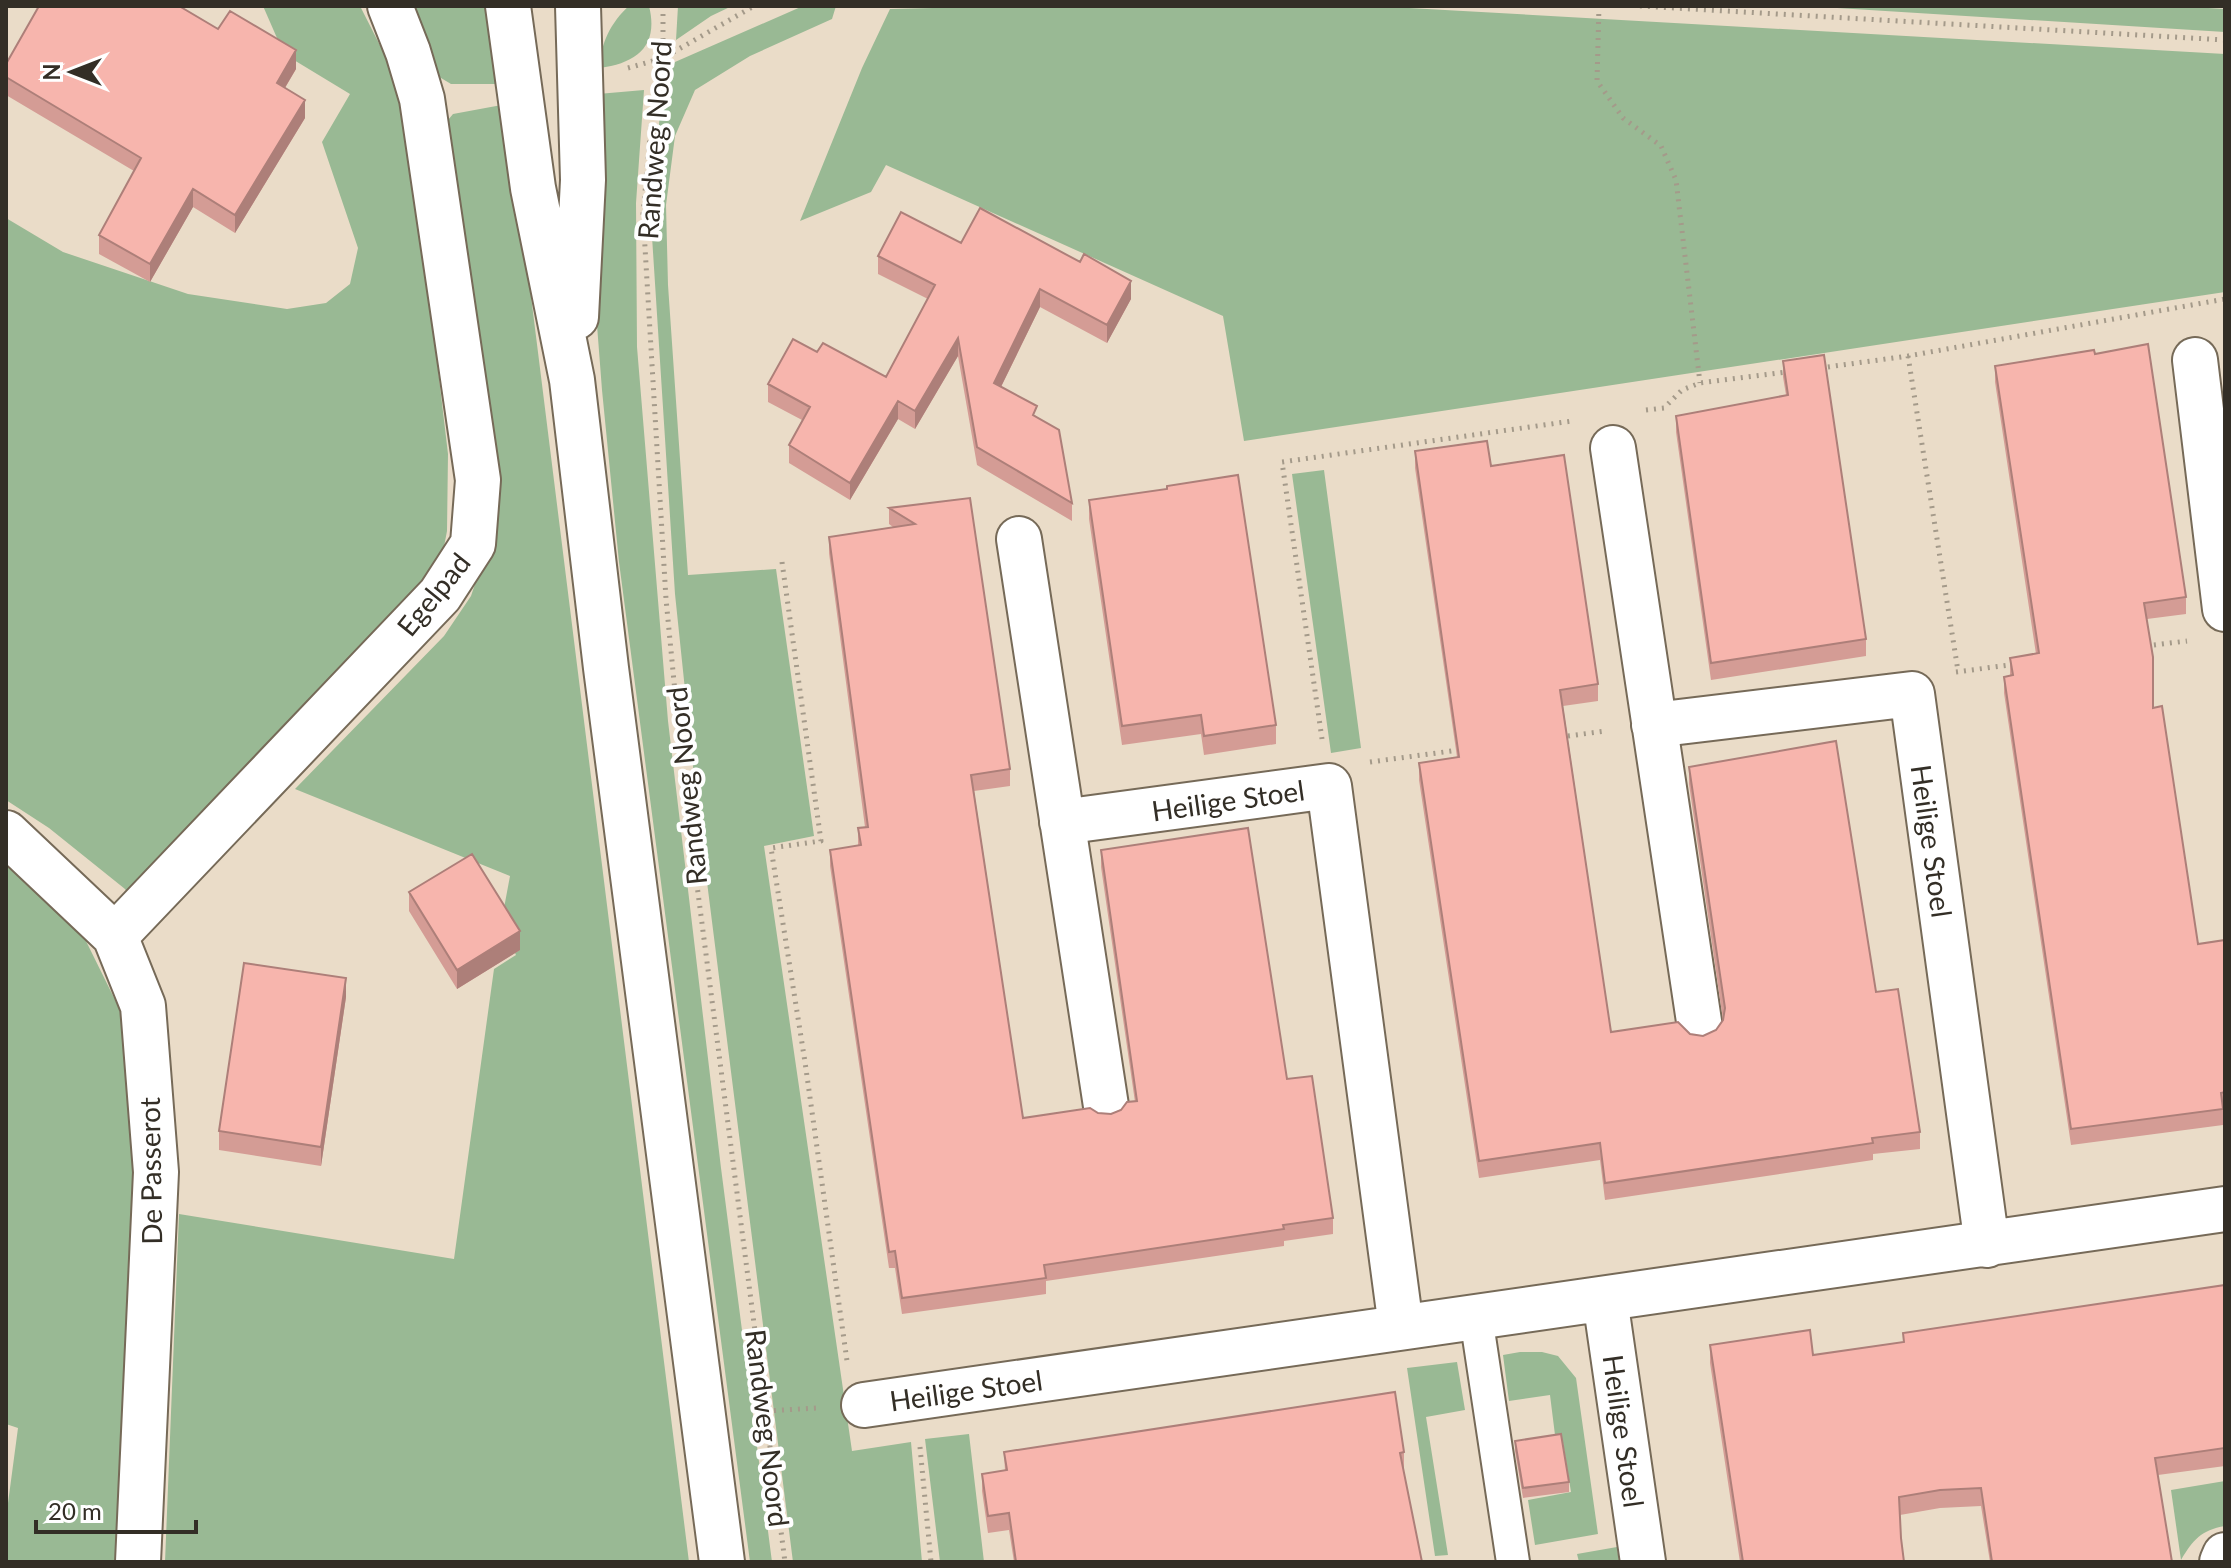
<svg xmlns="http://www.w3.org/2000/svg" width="2231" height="1568" font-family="Lato,sans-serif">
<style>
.green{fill:#99b994}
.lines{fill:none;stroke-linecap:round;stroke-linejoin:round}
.service-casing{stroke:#766a58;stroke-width:36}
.minor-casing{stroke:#766a58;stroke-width:48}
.secondary-casing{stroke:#766a58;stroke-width:48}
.path{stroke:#a49a8a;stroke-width:5;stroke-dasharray:2 6;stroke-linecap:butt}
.service{stroke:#fff;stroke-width:32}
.minor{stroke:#fff;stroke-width:44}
.secondary{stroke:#fff;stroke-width:44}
.wall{fill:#d49c95}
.shaded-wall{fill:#ad7f79}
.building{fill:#f7b5ad;stroke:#ad7f79;stroke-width:2}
.labels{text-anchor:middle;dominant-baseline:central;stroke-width:8;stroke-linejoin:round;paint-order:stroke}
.street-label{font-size:28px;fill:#332e26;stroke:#fff}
</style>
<rect width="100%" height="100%" fill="#eadcc8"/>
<path class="green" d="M263 6H360L392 69 406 124 424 251 448 454 447 531 439 573 133 902 125 889 49 828 6 800V218L63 252 188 294 287 309 326 303 350 284 358 248 322 142 350 94 284 54Z
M413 6H492L504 84H451L436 75Z
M629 6H649C659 46 637 63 600 68 600 44 611 22 629 6Z
M678 6H732L711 16 676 40Z
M803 6H836L832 19 750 56 695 90 675 136 666 205 668 285 688 575 776 569 814 836 764 846 852 1451 911 1442 922 1562H793L696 795 675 594 651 221 662 88 675 62Z
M1022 6 1409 8 2225 54V292L1244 441 1223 316 886 165 871 192 800 221 862 68 890 9Z
M1805 6H2175L2225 9V32Z
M644 90 636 203 637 347 668 721 721 1168 772 1562H750L619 562 602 390 596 312 598 94Z
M507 104 689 1562H165L179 1214 454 1259 494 969 516 955 501 924 510 876 295 789 444 636 471 596 483 560 439 131 453 114Z
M1324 470 1361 748 1331 753 1292 474Z
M6 862 35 881 84 937 122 1014 136 1114 126 1562H6V1518L18 1428 6 1424Z
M1520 1352H1542L1558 1356 1576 1378 1598 1534 1535 1545 1528 1500 1571 1492 1563 1443H1556L1550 1395 1509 1401 1503 1355Z
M1457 1362 1465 1410 1426 1417 1448 1555 1435 1556 1407 1368Z
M969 1434 984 1562H940L925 1439Z
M2225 1481V1526C2201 1530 2193 1540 2181 1560L2171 1490Z
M1617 1547 1619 1562H1579L1577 1554Z"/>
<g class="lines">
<g class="service-casing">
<path id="service" d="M1476 1317 1513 1562"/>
</g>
<g class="minor-casing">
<path id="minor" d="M2195 360 2225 609
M1613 448 1700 1028
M1019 539 1106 1106
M1654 725 1912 694 1987 1245
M1062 822 1329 786 1401 1327
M6 833 115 936 143 1006 156 1172 138 1562
M115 936 440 595 473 544 478 480 422 99 408 52 390 6
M1605 1299 1643 1562
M864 1405 2225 1209
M2222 1562 2225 1555"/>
</g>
<g class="secondary-casing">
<path id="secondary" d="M508 6 533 188 572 380 606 668 722 1562
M576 317 583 180 578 6"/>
</g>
<path class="path" d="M663 6V58L652 114 643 214 666 599 684 785 785 1562
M1599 6 1597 81 1623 118 1661 146 1676 180 1700 383
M1640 6 2225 40
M628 68 663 58 754 6
M1908 356 1958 671
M1820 368 1908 356 2225 299
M1646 410 1664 408 1682 390 1700 383 1786 372
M782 562 821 841 771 848 805 1062 847 1361
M2146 646 2187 641
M1956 672 2017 664
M1560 737 1606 731
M1322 739 1282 462 1572 421
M1370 762 1459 750
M766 1411 817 1408
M920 1447 931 1562"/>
<use href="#service" class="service"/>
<use href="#minor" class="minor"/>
<use href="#secondary" class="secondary"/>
</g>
<path class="wall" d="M218 29 296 69 285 88 305 118 235 233 193 207 150 282 99 254V235L134 171 6 95V64Z
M961 243 1131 299 1107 343 1040 307 1001 387 1037 417 1072 503V521L977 465 958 356 915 429 898 419 850 500 789 463V445L802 420 768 402V384L817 352 886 377 928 299 878 274V256Z
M2095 354 2186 597V614L2147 619 2153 708 2198 944 2225 940V1109H2223V1125L2071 1145 2004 693V677L2010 676V658L2036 654 1995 382V366Z
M1783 361 1866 639V656L1711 680 1676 432V416L1786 395 1783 377Z
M1415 451 1491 466 1598 684V701L1563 706 1611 1032 1690 1034 1703 1036 1716 1030 1723 1020 1689 784V767L1876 992 1920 1132V1149L1873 1154V1160L1605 1200 1600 1160 1479 1178 1419 780V763L1457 757 1415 468Z
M970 498 1010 769V786L974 791 1023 1118 1098 1113 1111 1114 1135 1102 1101 867V850L1287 1079 1333 1218V1234L1284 1241V1246L1046 1281V1294L902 1314 895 1268H889L830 866V850L858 846V828L865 827 829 553V537L893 527 889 524V508Z
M1089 500 1276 725V744L1204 755 1201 734 1122 745 1089 519Z
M409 892 520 950 457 989 409 911Z
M346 997 321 1166 219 1150V1131Z
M2225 1285V1466L2158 1475 2172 1562H1990L1981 1506 1940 1508 1900 1515 1901 1538 1904 1562H1740L1710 1363V1345L1813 1355 1903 1342V1333Z
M1515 1441 1569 1482V1492L1523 1498 1515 1451Z
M1004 1452H1404V1469H1403L1422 1562H1014L1009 1530 988 1533 982 1491V1474L1005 1471Z"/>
<path class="shaded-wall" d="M296 50V69L277 101V83Z
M305 100V118L235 233V215Z
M193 189V207L150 282V264Z
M1131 281V299L1107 343V325Z
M1040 289V307L994 401V383Z
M958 338V356L915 429V411Z
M898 401V419L850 500V483Z
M520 931V950L457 989V970Z
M346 978V997L321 1166V1147Z"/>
<path class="building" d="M39 6H179L218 29 230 11 296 50 277 83 305 100 235 215 193 189 150 264 99 235 141 158 6 77V64Z
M980 208 1080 262 1084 254 1131 281 1107 325 1040 289 994 383 1037 406 1033 415 1059 430 1072 503 977 447 958 338 915 411 898 401 850 483 789 445 810 407 768 384 793 339 817 352 823 343 886 377 935 285 878 256 901 212 961 243Z
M2148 344 2186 597 2144 603 2153 657V708L2162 706 2198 944 2225 940V1092L2221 1093 2223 1109 2071 1129 2004 677 2013 675 2010 658 2039 653 1995 366 2094 350 2095 354Z
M1824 355 1866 639 1711 663 1676 416 1788 395 1783 361Z
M1487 441 1491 466 1564 455 1598 684 1560 690 1611 1032 1678 1022 1690 1034 1703 1036 1716 1030 1723 1020 1725 1008 1689 767 1836 741 1876 992 1898 989 1920 1132 1872 1138 1873 1143 1605 1183 1600 1143 1479 1161 1419 763 1459 757 1415 451Z
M1238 475 1276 725 1204 736 1201 715 1122 726 1089 500 1167 489V486Z
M970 498 1010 769 971 775 1023 1118 1090 1108 1098 1113 1111 1114 1121 1110 1127 1102 1137 1101 1101 850 1248 828 1287 1079 1312 1076 1333 1218 1283 1225 1284 1229 1044 1265 1046 1278 902 1298 895 1251 889 1252 830 850 861 845 858 828 868 827 829 537 915 524 889 508Z
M472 854 520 931 457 970 409 892Z
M244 963 346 978 321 1147 219 1131Z
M2225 1285V1448L2155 1458 2172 1562H1992L1981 1488 1940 1490 1899 1497 1901 1538 1904 1562H1743L1710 1345 1810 1330 1813 1355 1904 1342 1903 1333Z
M1395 1392 1404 1452 1400 1453 1422 1562H1016L1009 1513 988 1516 982 1474 1007 1470 1004 1452Z
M1561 1434 1569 1482 1523 1488 1515 1441Z"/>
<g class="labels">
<g class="street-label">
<text transform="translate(654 140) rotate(-86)">Randweg Noord</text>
<text transform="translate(433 594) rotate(-51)">Egelpad</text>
<text transform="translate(686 786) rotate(-96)">Randweg Noord</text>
<text transform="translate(1228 800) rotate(-8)">Heilige Stoel</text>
<text transform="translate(1932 841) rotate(82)">Heilige Stoel</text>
<text transform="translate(150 1171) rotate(-91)">De Passerot</text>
<text transform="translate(966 1390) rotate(-8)">Heilige Stoel</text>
<text transform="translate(768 1428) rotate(83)">Randweg Noord</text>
<text transform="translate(1624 1431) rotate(82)">Heilige Stoel</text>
</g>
</g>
<rect width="2231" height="1568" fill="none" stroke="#332e26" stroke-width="16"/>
<g transform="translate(72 72) rotate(270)" stroke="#ffffff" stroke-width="6" paint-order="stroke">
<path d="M0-6L14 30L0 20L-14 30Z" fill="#332e26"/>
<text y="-12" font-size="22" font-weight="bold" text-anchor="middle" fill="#332e26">N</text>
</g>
<path d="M36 1520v12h160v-12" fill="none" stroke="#332e26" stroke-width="4"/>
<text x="48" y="1520" font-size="24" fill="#332e26" stroke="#ffffff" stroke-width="6" paint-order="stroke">20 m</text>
</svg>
